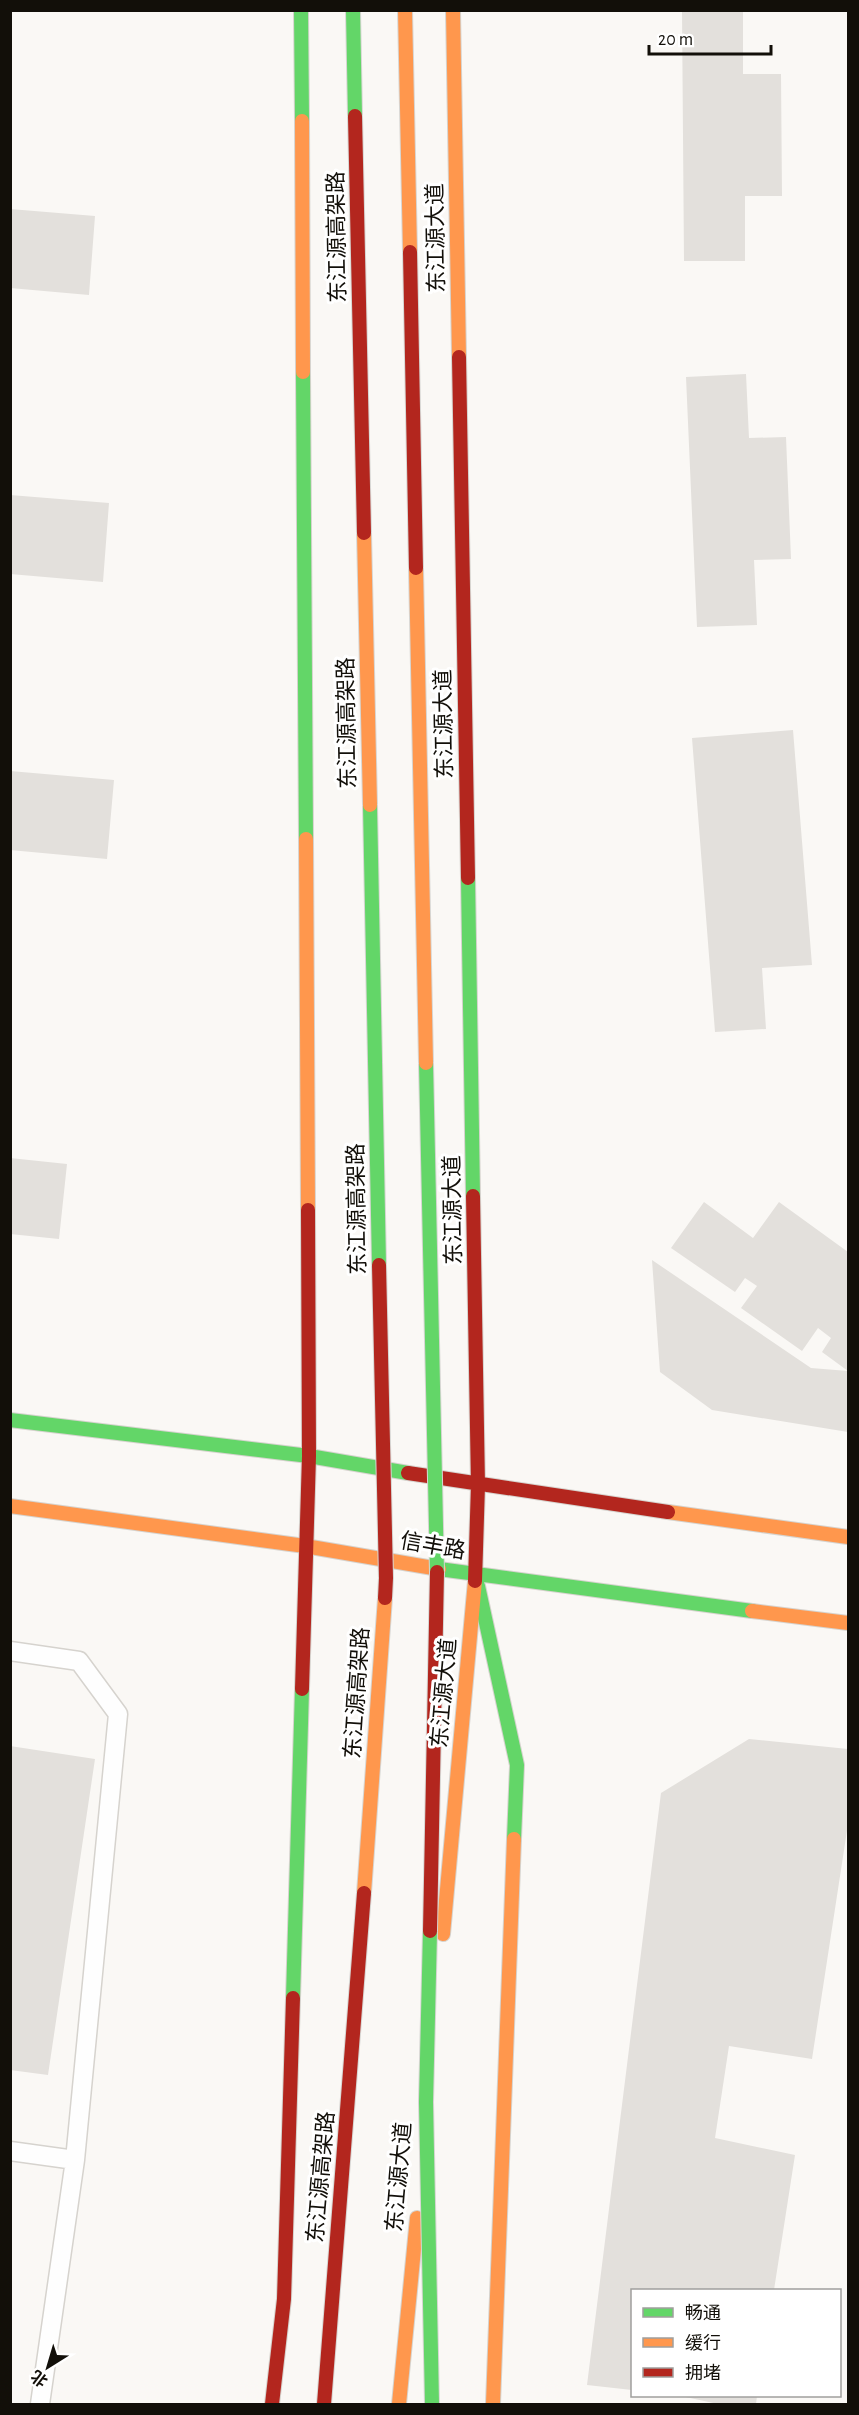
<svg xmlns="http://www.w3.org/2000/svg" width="859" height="2415" font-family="'Alegreya Sans','Noto Sans SC',sans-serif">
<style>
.building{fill:#e3e0dc}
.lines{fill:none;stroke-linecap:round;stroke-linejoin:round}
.lane-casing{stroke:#d6d3ce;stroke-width:21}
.fast-casing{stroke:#d6d3ce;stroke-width:16}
.slow-casing{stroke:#d6d3ce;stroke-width:16}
.jam-casing{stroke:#d6d3ce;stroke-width:16}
.lane{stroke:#fefefe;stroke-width:18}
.fast{stroke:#63d668;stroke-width:14}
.slow{stroke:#ff974d;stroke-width:14}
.jam{stroke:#b3261e;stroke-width:14}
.fast-bridge-casing{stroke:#d7d6d3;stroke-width:16;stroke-linecap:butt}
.slow-bridge-casing{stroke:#d7d6d3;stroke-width:16;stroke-linecap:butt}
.jam-bridge-casing{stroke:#d7d6d3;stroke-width:16;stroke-linecap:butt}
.fast-bridge{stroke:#63d668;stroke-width:14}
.slow-bridge{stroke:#ff974d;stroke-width:14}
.jam-bridge{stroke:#b3261e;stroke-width:14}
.labels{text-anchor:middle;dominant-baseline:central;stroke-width:6;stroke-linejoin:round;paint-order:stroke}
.street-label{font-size:22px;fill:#120f09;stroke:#fff}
</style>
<rect width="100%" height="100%" fill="#faf8f5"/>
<path class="building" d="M709 10H743V74H781L782 196H745V261H684L682 11Z
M10 209 95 216 89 295 10 288Z
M746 374 749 438 786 437 791 559 754 560 757 625 697 627 686 377Z
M10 495 109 503 103 582 10 574Z
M793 730 812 965 762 968 766 1029 715 1032 692 738Z
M10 771 114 780 107 859 10 850Z
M10 1158 67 1164 59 1239 10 1234Z
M704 1202 753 1238 779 1202 848 1252V1371L822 1352 831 1338 818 1328 802 1351 741 1308 757 1286 745 1278 735 1292 671 1248Z
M652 1260 811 1368 848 1371V1432L712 1410 660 1372Z
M749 1739 848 1749V1824L812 2059 729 2046 715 2138 795 2155 774 2290H632V2390L587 2385 661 1793Z
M10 1746 95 1759 48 2075 10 2070Z
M681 2396H757L756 2404H718Z"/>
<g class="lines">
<g class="lane-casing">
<path id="lane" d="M10 1651 79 1661 118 1714 75 2160 40 2404
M10 2151 75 2160"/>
</g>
<g class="fast-casing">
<path id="fast" d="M301 10 302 121
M303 372 306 839
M468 878 473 1196
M10 1420 309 1456 408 1473
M439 1569 752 1611
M478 1586 517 1765 514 1839
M293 1998 302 1689"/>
</g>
<g class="slow-casing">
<path id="slow" d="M453 10 459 357
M302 121 303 372
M306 839 308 1210
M10 1506 305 1546 439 1569
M668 1512 848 1537
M752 1611 848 1623
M443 1934 475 1581
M399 2404 417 2218
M493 2404 514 1839"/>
</g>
<g class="jam-casing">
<path id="jam" d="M459 357 468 878
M473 1196 478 1485 475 1581
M408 1473 668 1512
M302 1689 309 1456 308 1210
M272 2404 284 2299 293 1998"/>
</g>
<use href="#lane" class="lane"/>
<use href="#fast" class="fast"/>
<use href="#slow" class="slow"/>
<use href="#jam" class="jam"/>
<g class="fast-bridge-casing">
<path id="fast-bridge" d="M353 10 355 116
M370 805 379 1265
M426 1063 437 1572
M430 1931 426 2102 432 2404"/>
</g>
<g class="slow-bridge-casing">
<path id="slow-bridge" d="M405 10 410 252
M364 533 370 805
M416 568 426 1063
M364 1893 385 1598"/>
</g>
<g class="jam-bridge-casing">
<path id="jam-bridge" d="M355 116 364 533
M410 252 416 568
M379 1265 386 1578 385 1598
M430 1931 437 1572
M324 2404 364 1893"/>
</g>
<use href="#fast-bridge" class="fast-bridge"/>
<use href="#slow-bridge" class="slow-bridge"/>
<use href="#jam-bridge" class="jam-bridge"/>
</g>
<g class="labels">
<g class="street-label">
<text transform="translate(337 237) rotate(-91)">东江源高架路</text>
<text transform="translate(436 238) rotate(-91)">东江源大道</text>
<text transform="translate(347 723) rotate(-91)">东江源高架路</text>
<text transform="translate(444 724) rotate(-91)">东江源大道</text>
<text transform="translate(357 1209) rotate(-91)">东江源高架路</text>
<text transform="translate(453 1210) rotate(-91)">东江源大道</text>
<text transform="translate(433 1546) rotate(10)">信丰路</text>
<text transform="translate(357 1693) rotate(-86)">东江源高架路</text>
<text transform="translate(444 1693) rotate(-85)">东江源大道</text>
<text transform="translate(321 2177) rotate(-85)">东江源高架路</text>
<text transform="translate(399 2177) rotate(-85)">东江源大道</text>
</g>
</g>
<rect width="859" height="2415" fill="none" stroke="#120f09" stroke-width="24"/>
<rect x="631" y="2289" width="210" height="108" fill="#ffffff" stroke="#a09f9d" stroke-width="1.5"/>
<rect x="643" y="2308" width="30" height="9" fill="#63d668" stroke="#a09f9d" stroke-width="1.5"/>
<text x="685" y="2319" font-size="18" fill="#120f09">畅通</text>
<rect x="643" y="2338" width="30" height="9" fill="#ff974d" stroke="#a09f9d" stroke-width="1.5"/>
<text x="685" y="2349" font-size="18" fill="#120f09">缓行</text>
<rect x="643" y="2368" width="30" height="9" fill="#b3261e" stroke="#a09f9d" stroke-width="1.5"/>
<text x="685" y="2379" font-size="18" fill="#120f09">拥堵</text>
<g transform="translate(48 2367) rotate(217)" stroke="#ffffff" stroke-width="4.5" paint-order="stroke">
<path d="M0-4.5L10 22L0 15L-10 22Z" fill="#120f09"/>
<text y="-9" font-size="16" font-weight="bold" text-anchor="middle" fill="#120f09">北</text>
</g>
<path d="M649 45v9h122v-9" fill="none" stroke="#120f09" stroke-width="3"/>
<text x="658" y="45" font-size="18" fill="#120f09" stroke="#ffffff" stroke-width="4.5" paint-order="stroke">20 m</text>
</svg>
